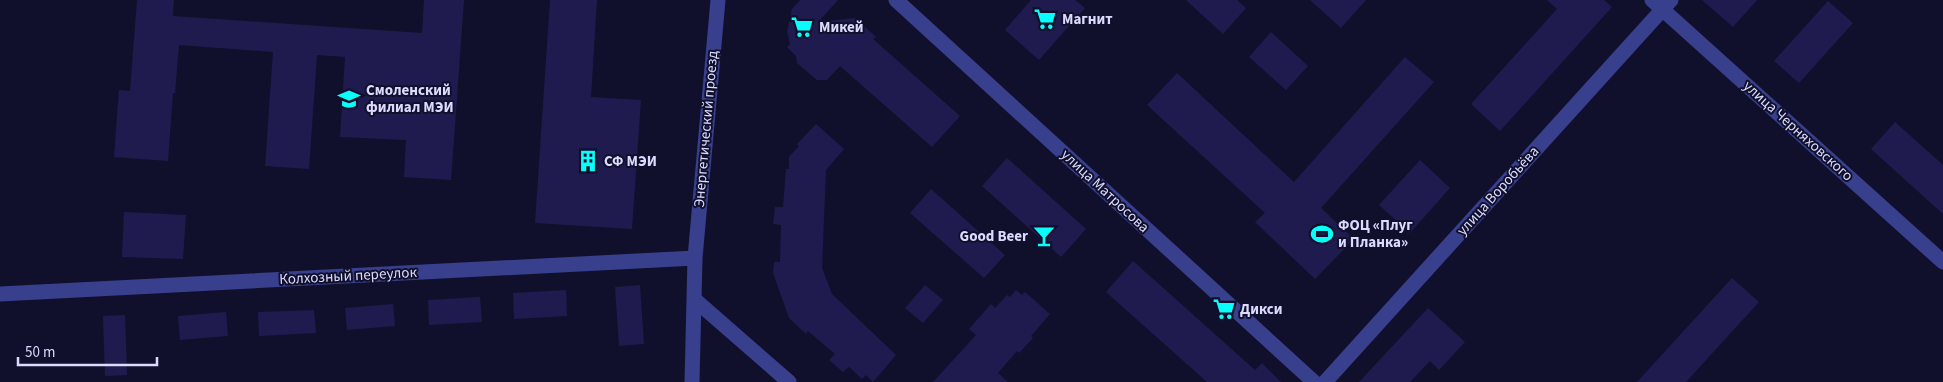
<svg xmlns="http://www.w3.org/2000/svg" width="1943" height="382" font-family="'Source Sans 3',sans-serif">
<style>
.building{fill:#1f1b4e}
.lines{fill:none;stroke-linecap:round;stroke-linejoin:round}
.minor{stroke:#383f8d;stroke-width:15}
.labels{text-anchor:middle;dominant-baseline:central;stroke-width:4;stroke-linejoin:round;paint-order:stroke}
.poi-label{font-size:15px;font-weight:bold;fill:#dadbff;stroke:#11102c;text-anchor:start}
.street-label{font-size:15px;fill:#dadbff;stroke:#11102c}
</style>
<rect width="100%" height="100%" fill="#11102c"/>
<path class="building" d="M137 0H174L173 16 422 33 424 0H464L451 180 404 177 406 140 340 137 345 57 317 55 309 169 265 166 273 52 179 45 175 93H173L168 161 114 157 119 90 130 91Z
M550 0H597L591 97 641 100 632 229 535 223Z
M800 0H838L818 22 855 18 876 37 873 39 960 116 932 147 840 66 827 80H817L797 63 796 56 787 47 790 44 787 31 792 9Z
M1031 0H1075L1085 8 1039 60 1005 30Z
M1186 0H1237L1246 8 1223 34Z
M1310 0H1366L1341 28Z
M1547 0H1604L1612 7 1500 131 1471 104 1557 9Z
M1702 0H1757L1733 27Z
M1828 1 1853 23 1799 83 1774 61Z
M1271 32 1308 66 1286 90 1249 57Z
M1405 57 1434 82 1321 208 1354 239 1315 279 1255 222 1265 213 1147 105 1177 73 1294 182Z
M1895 122 1943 165V214L1871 149Z
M816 124 844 149 826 170 822 268 832 294 896 355 873 382 866 375 862 379 849 367 843 372 829 360 835 354 808 331 806 334 789 318 773 273 774 262H780L781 225 773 224 775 207H783L786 169H789V157L799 146 797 144Z
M1007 158 1086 229 1061 257 982 186Z
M1420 160 1450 188 1410 233 1379 205Z
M931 189 1005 255 984 278 910 213Z
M124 212 186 215 183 259 122 257Z
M1133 261 1255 370 1262 363 1281 382H1207L1106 292Z
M1732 278 1759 302 1686 382H1637Z
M640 285 644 344 619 346 615 287Z
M925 285 943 300 923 323 905 308Z
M566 290 567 316 514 319 513 293Z
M1016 290 1022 295 1025 292 1050 314 1031 336 1033 338 1019 353 1017 351 998 373 1008 382H933L976 335 969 329 991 304 995 308 1007 295 1010 297Z
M480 297 482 322 429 325 428 300Z
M393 304 395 326 347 330 345 308Z
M1428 308 1465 342 1439 370 1430 361 1410 382H1359Z
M314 310 316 333 259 336 258 312Z
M226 312 228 336 180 340 178 316Z
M125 315 127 375 105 376 103 316Z"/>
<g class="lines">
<path class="minor" d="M896 0 1314 382
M1652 0 1943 262
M0 294 695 258
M694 299 789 382
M692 382 695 258 718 0
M1325 382 1671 0"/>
</g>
<defs>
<g id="supermarket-bare" transform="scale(1.725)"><path d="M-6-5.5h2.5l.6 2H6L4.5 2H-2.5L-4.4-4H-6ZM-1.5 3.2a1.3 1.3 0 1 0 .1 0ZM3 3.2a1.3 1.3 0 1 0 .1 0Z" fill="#06fffa" stroke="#11102c" stroke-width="2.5" paint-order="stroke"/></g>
<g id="university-bare" transform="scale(1.725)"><path d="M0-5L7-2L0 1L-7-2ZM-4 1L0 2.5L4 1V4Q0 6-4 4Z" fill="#06fffa" stroke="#11102c" stroke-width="2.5" paint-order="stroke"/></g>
<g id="building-bare" transform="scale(1.725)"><path d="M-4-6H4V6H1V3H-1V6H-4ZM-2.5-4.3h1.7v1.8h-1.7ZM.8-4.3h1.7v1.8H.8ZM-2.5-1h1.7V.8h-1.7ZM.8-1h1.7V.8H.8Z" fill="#06fffa" stroke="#11102c" stroke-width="2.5" paint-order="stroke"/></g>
<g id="stadium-bare" transform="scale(1.725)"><path d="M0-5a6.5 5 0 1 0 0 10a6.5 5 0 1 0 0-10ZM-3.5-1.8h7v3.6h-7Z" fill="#06fffa" stroke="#11102c" stroke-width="2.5" paint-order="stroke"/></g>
<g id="bar-bare" transform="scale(1.725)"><path d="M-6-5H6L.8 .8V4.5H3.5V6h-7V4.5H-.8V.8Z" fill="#06fffa" stroke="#11102c" stroke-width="2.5" paint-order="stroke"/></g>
</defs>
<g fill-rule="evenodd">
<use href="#supermarket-bare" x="1045" y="19"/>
<use href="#supermarket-bare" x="802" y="27"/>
<use href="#university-bare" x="349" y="99"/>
<use href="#building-bare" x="588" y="161"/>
<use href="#stadium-bare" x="1322" y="234"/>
<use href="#bar-bare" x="1044" y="236"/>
<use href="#supermarket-bare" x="1224" y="309"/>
</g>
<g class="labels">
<g class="poi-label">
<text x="1062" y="19">Магнит</text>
<text x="819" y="27">Микей</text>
<text x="366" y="90">Смоленский<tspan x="366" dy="17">филиал МЭИ</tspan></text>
<text x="604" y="161">СФ МЭИ</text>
<text x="1338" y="225">ФОЦ «Плуг<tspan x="1338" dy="17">и Планка»</tspan></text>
<text x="1028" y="236" text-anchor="end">Good Beer</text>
<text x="1240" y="309">Дикси</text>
</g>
<g class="street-label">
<text transform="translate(706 129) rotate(-85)">Энергетический проезд</text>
<text transform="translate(1798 131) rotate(42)">улица Черняховского</text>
<text transform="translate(1105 191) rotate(43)">улица Матросова</text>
<text transform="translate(1498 191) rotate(-48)">улица Воробьёва</text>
<text transform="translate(348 276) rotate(-3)">Колхозный переулок</text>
</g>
</g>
<path d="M18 357v8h139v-8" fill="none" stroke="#dadbff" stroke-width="2.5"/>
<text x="25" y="357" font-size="15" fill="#dadbff" stroke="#11102c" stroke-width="4" paint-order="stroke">50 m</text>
</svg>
